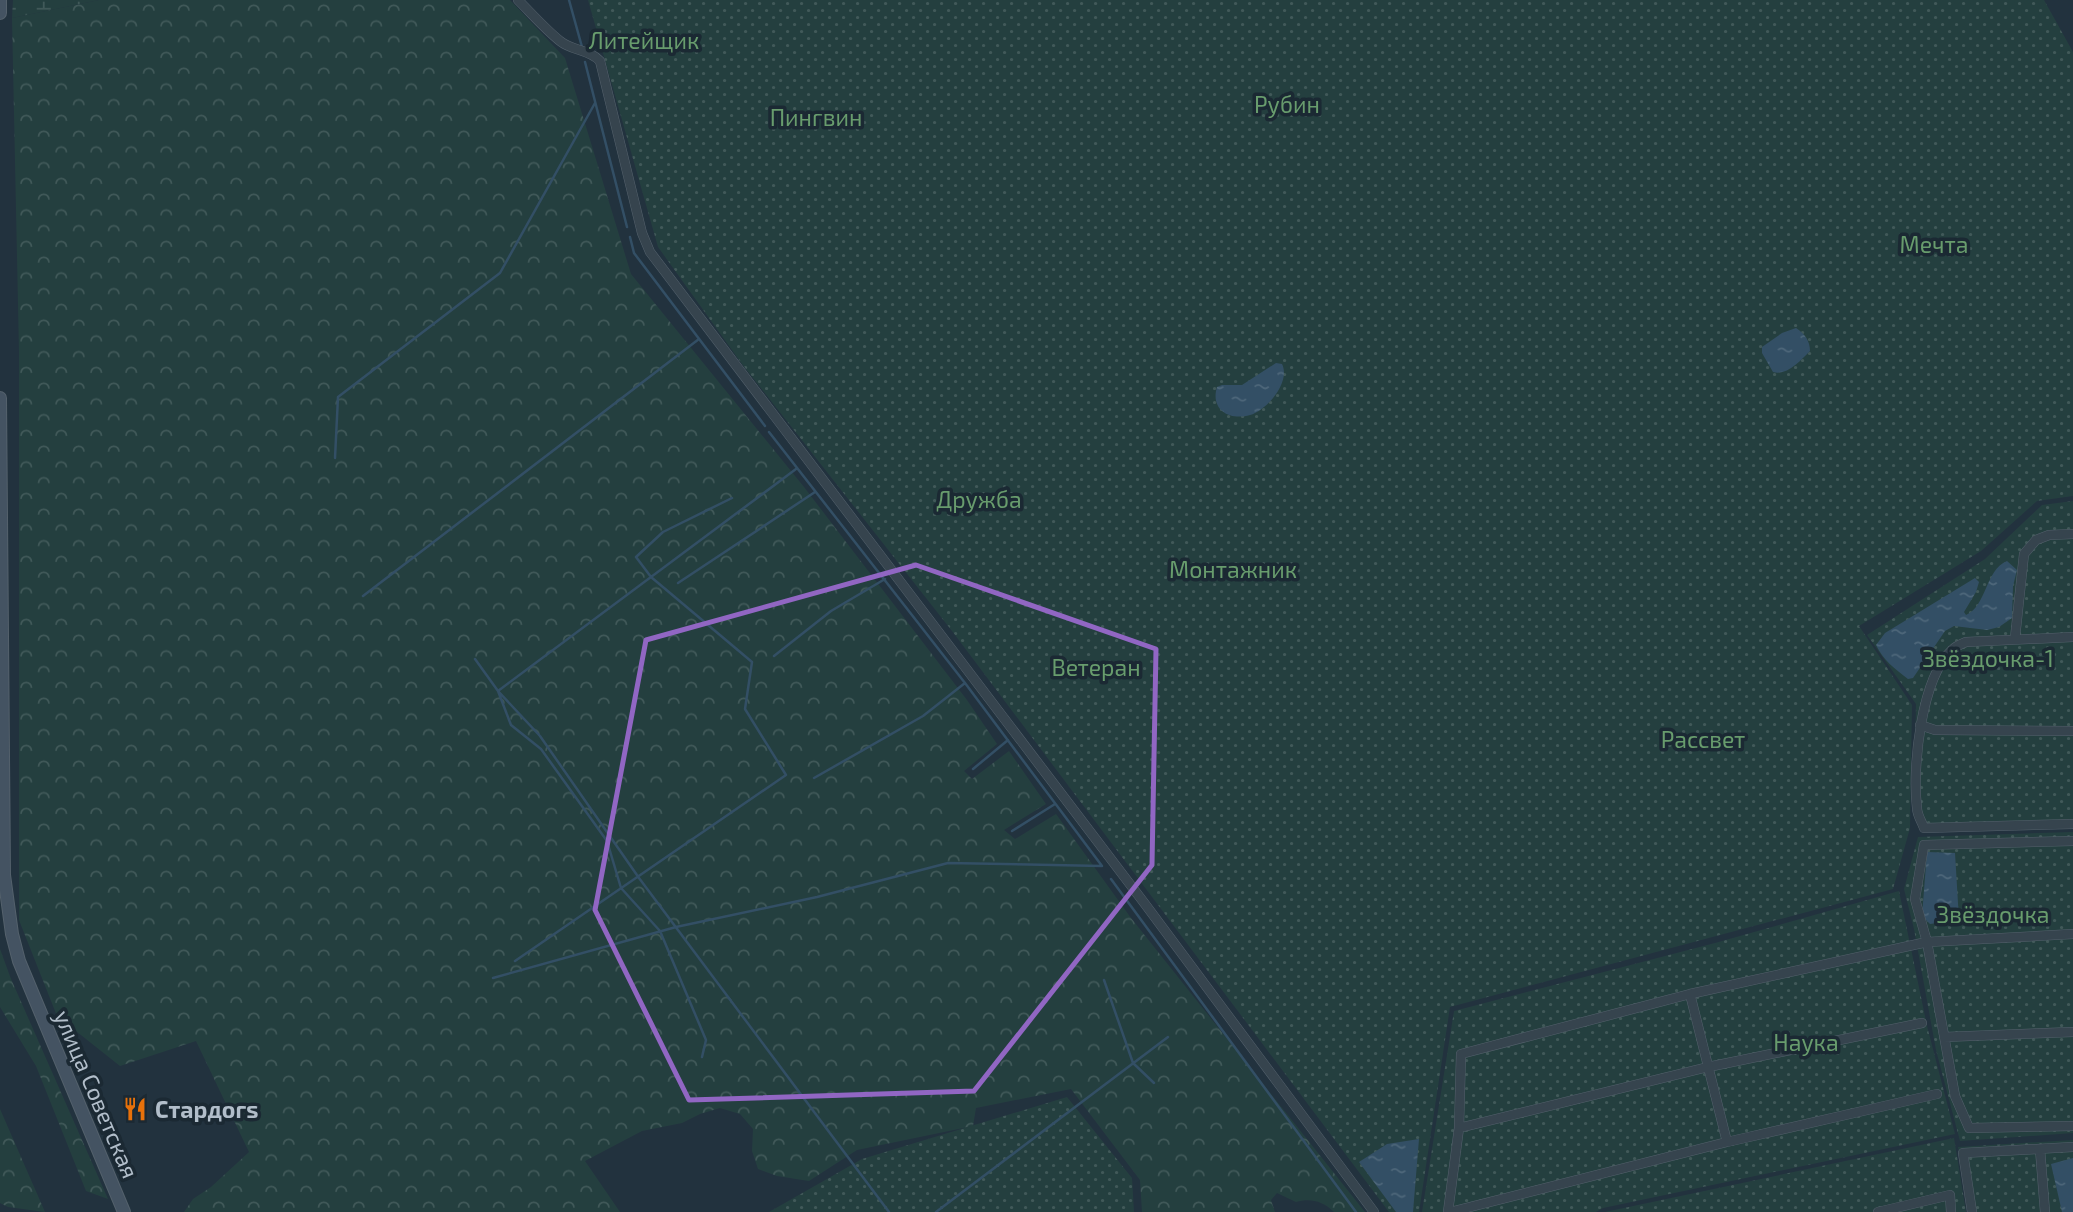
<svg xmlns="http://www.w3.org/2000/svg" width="2073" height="1212" font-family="'Exo 2',sans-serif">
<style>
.forest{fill:url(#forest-crowns)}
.wetland{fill:url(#wetland-marsh)}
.garden{fill:url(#garden-dots)}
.water{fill:url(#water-ripples)}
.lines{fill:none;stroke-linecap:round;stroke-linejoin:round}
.stream{stroke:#334f65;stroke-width:2.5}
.street-casing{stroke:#54616c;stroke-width:10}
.secondary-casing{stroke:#54616c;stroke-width:14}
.street{stroke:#36444e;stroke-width:9}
.secondary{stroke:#445362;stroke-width:12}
.marked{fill:none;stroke:#9166c3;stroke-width:5;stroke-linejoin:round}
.labels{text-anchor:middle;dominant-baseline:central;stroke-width:7;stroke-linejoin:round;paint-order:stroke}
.park-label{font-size:23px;fill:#689c6d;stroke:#1b2933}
.street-label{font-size:23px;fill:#b2beca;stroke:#1b2933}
.poi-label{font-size:23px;font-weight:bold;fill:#b2beca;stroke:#1b2933;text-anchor:start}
</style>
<defs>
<pattern id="forest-crowns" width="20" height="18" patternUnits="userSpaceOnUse" patternTransform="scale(1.75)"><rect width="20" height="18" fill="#243f3f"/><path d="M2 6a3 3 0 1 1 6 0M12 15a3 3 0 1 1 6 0" fill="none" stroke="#415959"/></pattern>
<pattern id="wetland-marsh" width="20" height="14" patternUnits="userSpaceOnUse" patternTransform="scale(1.75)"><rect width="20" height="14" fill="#243f3f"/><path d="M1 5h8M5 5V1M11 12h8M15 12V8" fill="none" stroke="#415959"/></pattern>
<pattern id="garden-dots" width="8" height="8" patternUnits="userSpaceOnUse" patternTransform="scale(1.75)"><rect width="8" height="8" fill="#243f3f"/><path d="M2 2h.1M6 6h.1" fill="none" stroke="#415959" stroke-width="1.8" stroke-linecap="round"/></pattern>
<pattern id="water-ripples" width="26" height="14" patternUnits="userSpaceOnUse" patternTransform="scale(1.75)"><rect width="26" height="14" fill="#334f65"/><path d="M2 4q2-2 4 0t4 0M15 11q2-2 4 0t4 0" fill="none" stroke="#4e677a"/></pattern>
</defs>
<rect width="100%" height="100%" fill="#22323e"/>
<path class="forest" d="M99 0H510L565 58 631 274 804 487 967 700 997 744 964 771 972 779 1009 751 1046 804 1004 830 1015 839 1056 814 1131 918 1365 1212H1334C1323 1201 1310 1198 1296 1202L1277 1193 1271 1200 1275 1212H1142L1140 1180 1071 1089 976 1108 973 1126 857 1150 809 1181 777 1176 758 1169 752 1151 753 1129 740 1114 720 1108 700 1114 682 1123 642 1131 585 1161 620 1212H184L193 1199 211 1187 249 1152 196 1041 120 1066 57 1016 19 920V351L12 18Z
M0 949 11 979 108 1199 86 1191 36 1066 0 1007Z
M0 1109 45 1212 8 1207 0 1203Z"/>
<path class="wetland" d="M13 0H99L12 18Z"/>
<path class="garden" d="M588 0H2044L2073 52V496L2037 501 1981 551 1859 626 1912 705 1910 828 1893 889 1450 1007 1419 1212H1389L952 631 742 364 658 247Z
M2073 501V825L1920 829 1914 814 1916 704 1867 635 1985 559 2042 505Z
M2073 832V1133L1960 1141 1936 1050 1914 929 1904 889 1918 837Z
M1899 891 1927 1026 1955 1134 1603 1208 1596 1212H1422L1454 1011 1715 943Z
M1067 1097 1132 1178 1134 1212H769L862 1159Z
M1954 1138 1966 1212H1605Z
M2073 1140V1212H1970L1958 1147Z"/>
<path class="water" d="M1796 328C1805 334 1810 341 1810 351 1800 361 1787 376 1773 372L1762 353V347L1782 333Z
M1276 363 1282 364C1291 382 1267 410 1250 415 1230 421 1210 410 1217 387L1222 385H1242Z
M2007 561 2017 570 2013 586 2012 618 1999 627 1987 630 1954 626 1945 631 1913 678 1908 679C1895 669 1883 660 1876 645L1885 633 1975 578 1979 582 1976 592 1964 612 1966 615C1987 606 1985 570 2007 561Z
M1927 852 1955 853 1959 920 1930 924 1922 916Z
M1419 1139 1413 1212H1396L1359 1162 1387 1144Z
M2073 1158V1212H2062L2051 1164Z"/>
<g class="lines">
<path class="stream" d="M569 0 582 47
M585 62 627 227
M630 237 634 253 765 426
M769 432 965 683 1102 866
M335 458 338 397 500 273 595 103
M678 583 815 492
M363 596 699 339
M774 656 831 611 885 579
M475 659 498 691 540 736 639 878 889 1212
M973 769 1008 740
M814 778 923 716 965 683
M1012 831 1055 804
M1111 879 1356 1212
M515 961 786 775 745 709 752 662 651 577 636 557 663 532 732 498
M493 978 676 927 817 897 948 863 1102 866
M1104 980 1133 1063 1154 1083
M702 1057 706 1040 660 931 621 888 607 841 541 749 511 725 498 691 796 469
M936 1212 1168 1037"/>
<g class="street-casing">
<path id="street" d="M518 0C531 13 545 29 560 41 572 51 589 49 600 61L642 233 650 252 1145 904 1374 1212
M2073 637 1966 642C1961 644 1955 647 1952 650 1921 678 1912 768 1917 808 1917 815 1922 822 1924 828L2073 824
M2015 638 2024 554 2036 540 2049 535 2073 534
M1920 725 1935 730 2073 731
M2073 841 1924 845 1915 899 1927 942 1955 1096 1969 1128 2073 1126
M1690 994 1727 1142
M1944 1037 2073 1032
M1459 1128 1708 1067 1922 1023
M2040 1149 2045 1212
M1448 1212 1459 1128 1461 1054 1690 994 1927 942 2073 934
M1450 1212 1727 1142 1937 1094
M1878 1212 1950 1195 1951 1212
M1972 1212 1963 1153 2073 1147"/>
</g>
<g class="secondary-casing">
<path id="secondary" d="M0 13V0
M0 398 4 875 12 934 19 961 124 1212"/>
</g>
<use href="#street" class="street"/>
<use href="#secondary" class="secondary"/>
</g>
<path class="marked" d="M916 565 1156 649 1152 865 974 1091 689 1100 595 910 646 640Z"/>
<defs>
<g id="restaurant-bare" transform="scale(1.89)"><path d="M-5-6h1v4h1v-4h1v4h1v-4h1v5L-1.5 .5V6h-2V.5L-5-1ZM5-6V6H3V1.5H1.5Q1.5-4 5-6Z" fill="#e8710a" stroke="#1b2933" stroke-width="2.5" paint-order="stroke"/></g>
</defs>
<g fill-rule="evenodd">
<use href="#restaurant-bare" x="135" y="1109"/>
</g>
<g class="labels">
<g class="park-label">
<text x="644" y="40">Литейщик</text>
<text x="1287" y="104">Рубин</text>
<text x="816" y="117">Пингвин</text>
<text x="1934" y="244">Мечта</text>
<text x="979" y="499">Дружба</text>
<text x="1233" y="569">Монтажник</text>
<text x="1988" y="658">Звёздочка-1</text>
<text x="1096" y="667">Ветеран</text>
<text x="1703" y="739">Рассвет</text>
<text x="1993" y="914">Звёздочка</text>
<text x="1806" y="1042">Наука</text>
</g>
<g class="street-label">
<text transform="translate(97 1094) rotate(67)">улица Советская</text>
</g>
<g class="poi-label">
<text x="155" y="1109">Стардогs</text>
</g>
</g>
</svg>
